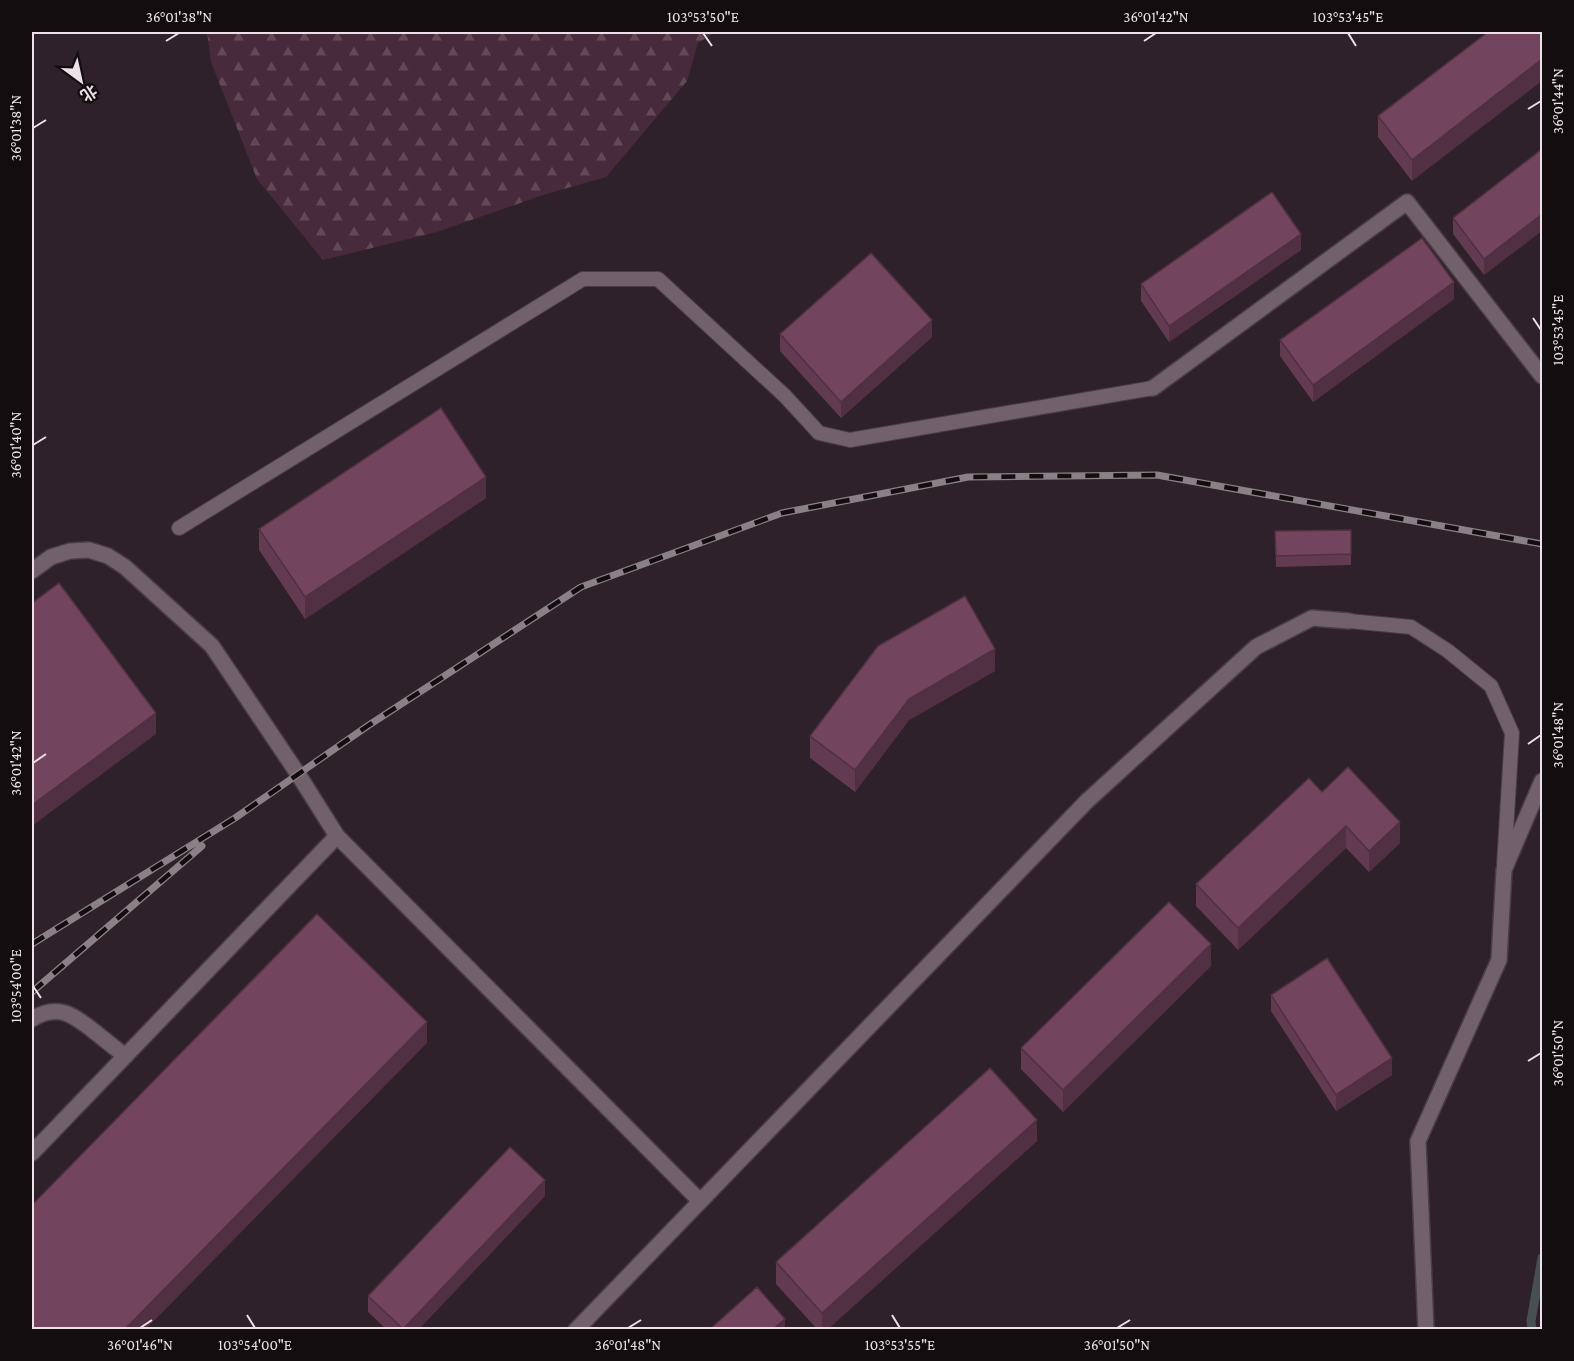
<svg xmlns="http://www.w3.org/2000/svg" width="1574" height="1361" font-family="'Crimson Pro','Noto Sans SC',serif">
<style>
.forest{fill:url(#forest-firs)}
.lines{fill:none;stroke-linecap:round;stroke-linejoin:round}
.stream{stroke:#465053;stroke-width:9}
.service-casing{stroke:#4a3e44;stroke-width:16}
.minor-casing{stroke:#4a3e44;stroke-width:18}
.service{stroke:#72616a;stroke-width:14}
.minor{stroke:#72616a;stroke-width:15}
.rail-casing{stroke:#8c8087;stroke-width:7}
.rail{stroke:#130d10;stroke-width:4.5;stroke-dasharray:14;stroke-linecap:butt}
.wall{fill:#623a51}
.shaded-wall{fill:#503042}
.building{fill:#72445e;stroke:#503042;stroke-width:1.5}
.ticks{fill:none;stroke:#ebe1e6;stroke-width:2}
.neatline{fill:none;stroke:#ebe1e6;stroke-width:2}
.ticks-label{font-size:15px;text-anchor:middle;fill:#ebe1e6}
</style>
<defs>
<pattern id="forest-firs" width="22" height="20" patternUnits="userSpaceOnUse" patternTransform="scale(1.5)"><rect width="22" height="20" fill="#472a3b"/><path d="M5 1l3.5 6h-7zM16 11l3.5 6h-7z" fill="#624957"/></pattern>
</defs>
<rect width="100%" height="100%" fill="#2f2129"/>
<path class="forest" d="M207 32H716L698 43 687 81 606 177 543 195 437 232 323 260 257 179 211 62Z"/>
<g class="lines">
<path class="stream" d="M1532 1330 1531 1321 1542 1258"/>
<g class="service-casing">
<path id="service" d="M179 528 583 279H658L785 396 819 433 850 440 1153 388
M1349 621 1411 627 1448 651 1491 686 1512 733 1504 865"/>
</g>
<g class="minor-casing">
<path id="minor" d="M1153 388 1407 202 1542 376
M32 571 51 557 70 551 89 550 108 556 125 567 212 646 298 774 337 836 700 1201
M32 1019C59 1003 73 1015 95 1032 105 1040 115 1048 125 1056
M32 1153 337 836
M576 1330 1087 801 1256 647 1312 618 1349 621
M1426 1330 1418 1141 1499 960 1504 870 1542 781"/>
</g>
<use href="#service" class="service"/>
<use href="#minor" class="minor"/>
<g class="rail-casing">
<path id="rail" d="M32 944 235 818 369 725 581 587 782 513 968 477 1157 475 1542 544
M32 992 202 846"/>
</g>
<use href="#rail" class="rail"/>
</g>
<path class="wall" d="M1488 32 1412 181 1378 137V116Z
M1542 149 1484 275 1453 234V218Z
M1301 250 1169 342 1141 301V284Z
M1454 299 1313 402 1280 356V340Z
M780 334 932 337 841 418 780 351Z
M486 498 305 619 259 550V529Z
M1351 530V565L1276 567 1275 531Z
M995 671 909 720 855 792 810 758V736Z
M1322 792 1400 843 1369 872 1346 848 1238 950 1196 906V884Z
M1211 966 1063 1112 1021 1069V1048Z
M1271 995 1392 1075 1336 1111 1271 1011Z
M1037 1141 828 1329H817L776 1284V1262Z
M545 1196 419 1329H386L368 1312V1296Z"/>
<path class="shaded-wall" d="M1542 59V81L1412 181V160Z
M1542 214V231L1484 275V259Z
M1301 234V250L1169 342V326Z
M1454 282V299L1313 402V385Z
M932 320V337L841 418V402Z
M486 477V498L305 619V597Z
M995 649V671L909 720 855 792V770L909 699Z
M156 713V734L32 826V805Z
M1400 822V843L1369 872V851Z
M1346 826V848L1238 950V928Z
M1211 944V966L1063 1112V1090Z
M427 1022V1043L146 1329H125Z
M1392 1058V1075L1336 1111V1095Z
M1037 1120V1141L828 1329H822V1313Z
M545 1180V1196L419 1329H403Z
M785 1319V1329H773Z"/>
<path class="building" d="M1488 32H1542V59L1412 160 1378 116Z
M1542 149V214L1484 259 1453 218Z
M1272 192 1301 234 1169 326 1141 284Z
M1422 238 1454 282 1313 385 1280 340Z
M871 253 932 320 841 402 780 334Z
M441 408 486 477 305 597 259 529Z
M1351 530V554L1276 556 1275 531Z
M59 583 156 713 32 805V603Z
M965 596 995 649 909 699 855 770 810 736 878 646Z
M1348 767 1400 822 1369 851 1346 826 1238 928 1196 884 1309 778 1322 792Z
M1169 902 1211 944 1063 1090 1021 1048Z
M317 914 427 1022 125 1329H32V1205Z
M1327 958 1392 1058 1336 1095 1271 995Z
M990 1068 1037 1120 822 1313 776 1262Z
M510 1147 545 1180 403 1329 368 1296Z
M757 1287 785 1319 773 1329H710Z"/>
<path class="ticks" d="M703 33 712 46M1348 33 1356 46M166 41 179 33M1144 41 1156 33M1528 109 1541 101M33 128 46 120M1533 318 1541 330M33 445 46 437M1528 744 1541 735M33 763 46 754M33 986 41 998M1528 1061 1541 1053M247 1315 255 1328M892 1315 900 1328M140 1328 152 1320M628 1328 641 1320M1117 1328 1130 1320"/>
<rect width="1574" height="1361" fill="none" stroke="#130d10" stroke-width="66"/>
<g transform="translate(81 81) rotate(147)" stroke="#130d10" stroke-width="4.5" paint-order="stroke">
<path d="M0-4.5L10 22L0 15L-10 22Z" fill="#ebe1e6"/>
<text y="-9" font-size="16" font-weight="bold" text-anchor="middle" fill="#ebe1e6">北</text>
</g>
<rect x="33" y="33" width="1508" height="1295" class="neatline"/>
<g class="ticks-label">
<text x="179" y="22">36°01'38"N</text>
<text x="703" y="22">103°53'50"E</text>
<text x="1156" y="22">36°01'42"N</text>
<text x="1348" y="22">103°53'45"E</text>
<text transform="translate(1558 101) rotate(-90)" y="5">36°01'44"N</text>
<text transform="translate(16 128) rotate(-90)" y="5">36°01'38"N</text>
<text transform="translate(1558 330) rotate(-90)" y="5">103°53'45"E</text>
<text transform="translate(16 445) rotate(-90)" y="5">36°01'40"N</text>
<text transform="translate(1558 735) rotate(-90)" y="5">36°01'48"N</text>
<text transform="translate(16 763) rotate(-90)" y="5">36°01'42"N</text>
<text transform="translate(16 986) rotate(-90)" y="5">103°54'00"E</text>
<text transform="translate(1558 1053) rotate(-90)" y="5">36°01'50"N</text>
<text x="140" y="1350">36°01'46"N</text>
<text x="255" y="1350">103°54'00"E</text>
<text x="628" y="1350">36°01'48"N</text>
<text x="900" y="1350">103°53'55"E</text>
<text x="1117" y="1350">36°01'50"N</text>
</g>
</svg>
